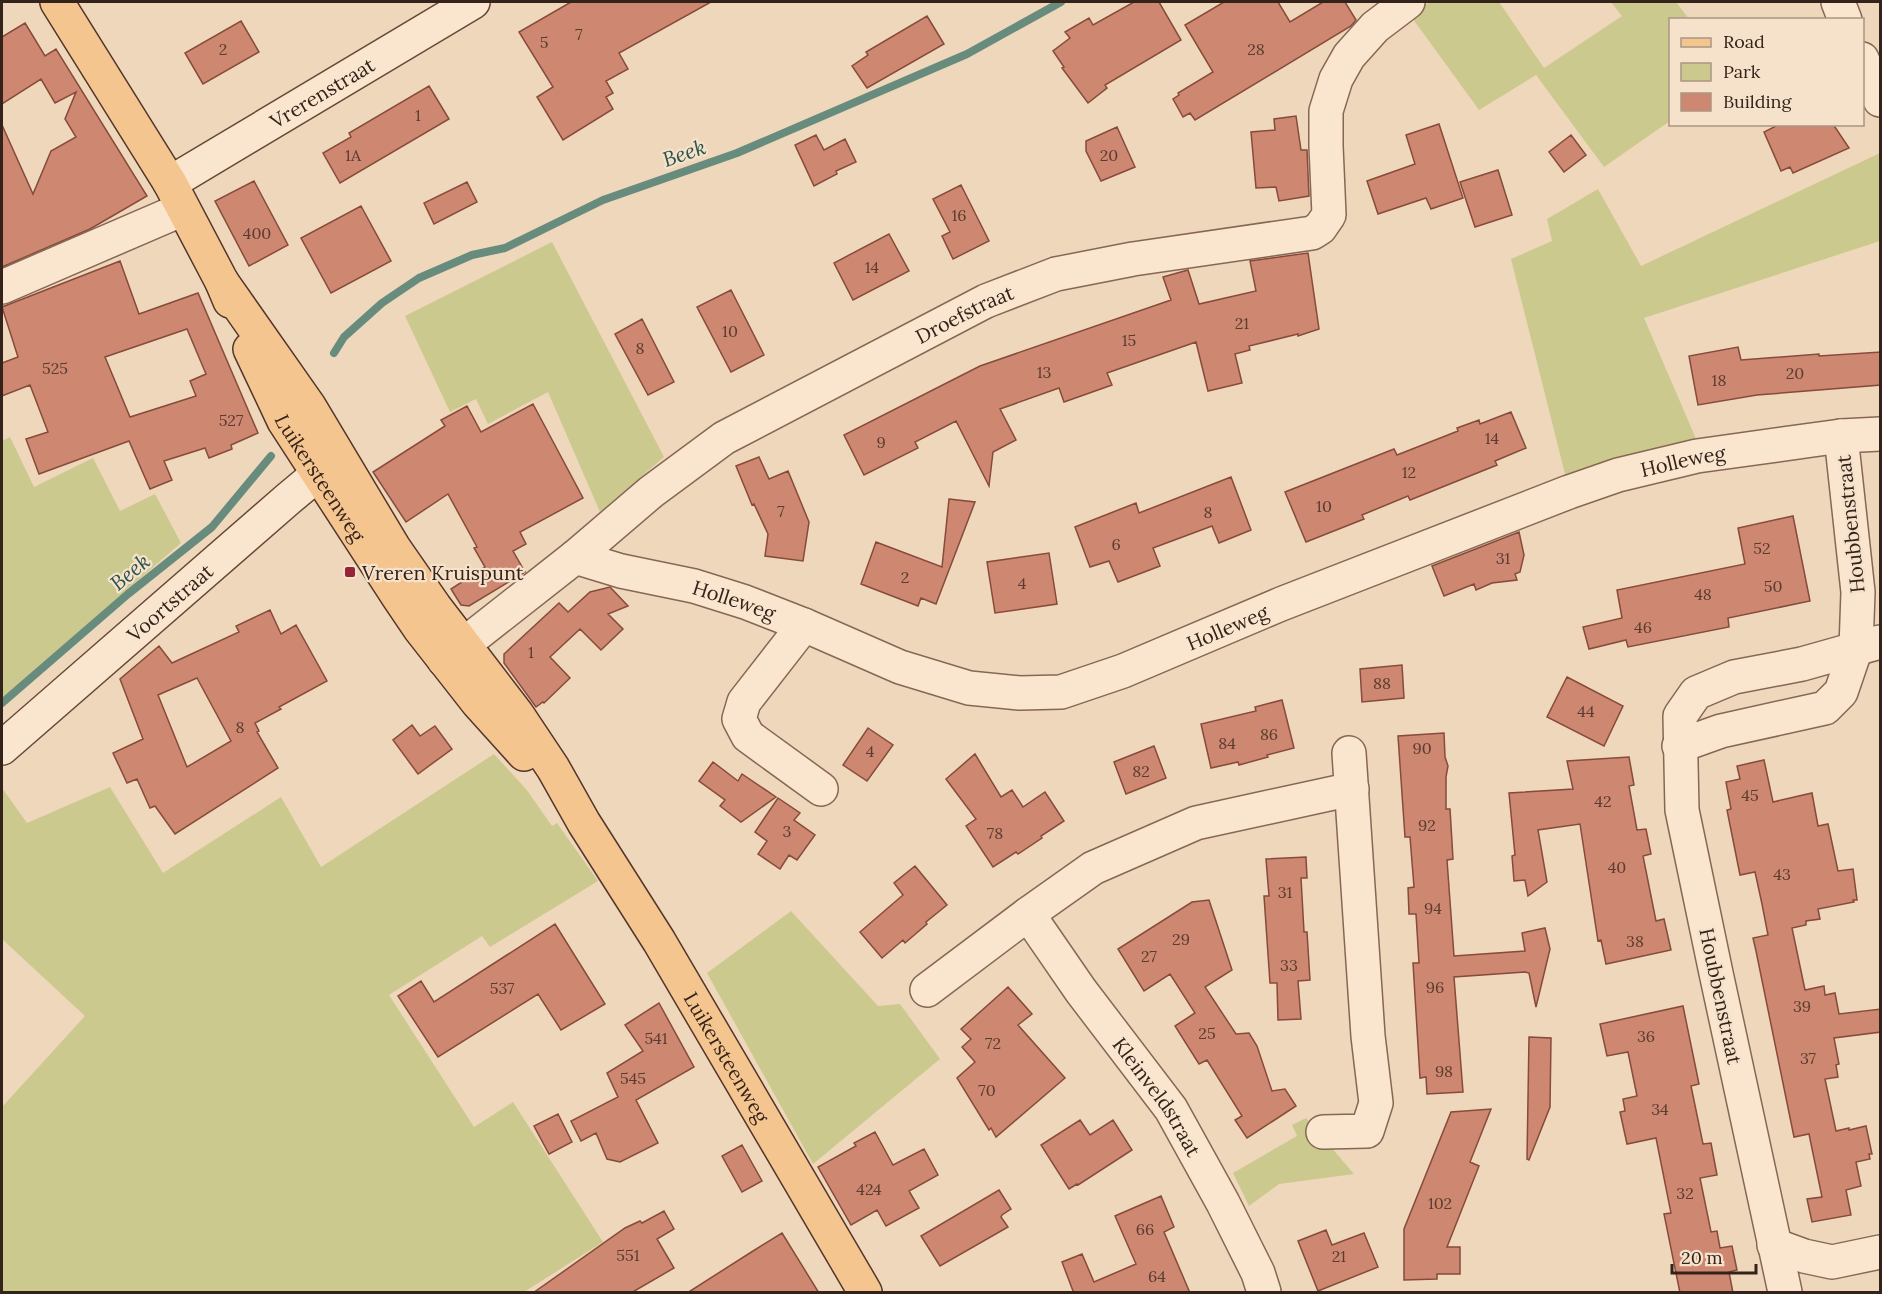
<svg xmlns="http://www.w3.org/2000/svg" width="1882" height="1294" font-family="Lora,serif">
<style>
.green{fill:#ccc98f}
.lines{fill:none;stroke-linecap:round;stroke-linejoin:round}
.stream{stroke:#678c7d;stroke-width:8}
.building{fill:#ce8770;stroke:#864b3a;stroke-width:1.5;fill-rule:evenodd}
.street-casing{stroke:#866755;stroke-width:36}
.secondary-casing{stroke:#674838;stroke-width:36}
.primary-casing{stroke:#53362a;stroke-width:36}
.street{stroke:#fae5ce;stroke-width:33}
.secondary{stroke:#fae5ce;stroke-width:33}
.primary{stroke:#f5c590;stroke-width:33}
.poi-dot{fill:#962337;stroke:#f6e2cb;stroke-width:2}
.labels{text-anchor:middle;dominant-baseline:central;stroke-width:4.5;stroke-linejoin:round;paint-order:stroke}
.number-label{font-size:16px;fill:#5a3c30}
.street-label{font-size:20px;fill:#34231a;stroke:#f6e2cb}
.poi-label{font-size:20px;fill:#34231a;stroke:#f6e2cb;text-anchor:start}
.water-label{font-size:21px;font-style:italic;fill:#29554b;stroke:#f6e2cb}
</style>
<rect width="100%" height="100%" fill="#efd7bb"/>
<path class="green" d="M1430 2H1499L1544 68 1622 16 1611 2H1676L1689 19 1670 20V121L1604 167 1536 75 1479 110 1410 15Z
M1880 153V241L1644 318 1697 441 1565 474 1511 259 1552 241 1547 219 1598 189 1641 266Z
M552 242 664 457 600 512 548 392 488 424 476 399 450 412 405 316Z
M10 437 34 487 93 458 120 511 155 494 181 543 2 698V441Z
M494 754 526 789 552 826 557 823 598 881 490 947 482 936 389 995 474 1127 513 1102 603 1242 524 1292H2V1107L85 1016 2 939V788L27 823 110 787 163 873 281 797 321 867Z
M791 911 878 1006 900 1004 940 1059 813 1164 707 973Z
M1306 1118 1354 1174 1279 1184 1249 1206 1233 1173 1297 1136 1292 1125Z"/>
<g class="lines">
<path class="stream" d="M334 353 344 337 382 303 419 278 472 255 505 248 603 200 737 153 967 54 1061 2
M2 703 128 594 212 527 271 456"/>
</g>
<path class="building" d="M571 2H711L619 53 628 69 606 81 613 93 606 97 613 109 563 140 537 97 553 87 519 32Z
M1134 2H1159L1181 40 1105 85 1107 88 1088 103 1062 68 1064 67 1053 51 1070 38 1065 32 1089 18 1093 25Z
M1224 2H1278L1290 22 1323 2H1345L1356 20 1351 26 1195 120 1190 113 1183 117 1173 99 1179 95 1178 93 1213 72 1185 25Z
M927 16 944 44 867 88 852 66 868 55 866 52Z
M241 21 259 52 203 84 185 53Z
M25 23 45 56 56 49 147 196 90 229 2 267V125L33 194 51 151 76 137 65 119 76 92 55 103 41 79 2 104V37Z
M429 86 449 119 340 183 323 153 351 137 349 133Z
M1296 116 1301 150H1307L1309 196 1279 201 1276 187 1256 188 1251 132 1275 130 1274 119Z
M1439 124 1463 198 1431 209 1426 198 1378 214 1367 181 1415 164 1406 135Z
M1780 124H1833L1849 148 1793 173 1790 167 1781 171 1764 132Z
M1117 127 1135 167 1101 181 1086 151V141Z
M816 135 824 150 845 139 856 162 836 171 837 174 814 186 795 145Z
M1571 135 1586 155 1564 172 1549 152Z
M1498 170 1512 215 1475 227 1460 182Z
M254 181 288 245 249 266 215 201Z
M467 182 477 202 434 224 424 203Z
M961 185 989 241 953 259 942 236 950 232 933 199Z
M361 206 391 261 331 293 301 238Z
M889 234 909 271 853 300 834 263Z
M1308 253 1319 329 1298 336V334L1249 346 1250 350 1235 354 1242 383 1208 391 1196 342 1107 373 1112 385 1064 402 1059 388 1000 409 1016 440 993 452 989 486 956 421 915 442 918 448 864 475 844 435 980 366 1171 300 1163 277 1188 270 1199 304 1256 291 1250 261Z
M120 261 139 314 198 293 258 433 231 445 232 449 209 458 205 448 164 461 172 480 150 489 129 441 39 474 26 439 48 432 30 385 2 396V363L18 357 2 307ZM187 329 206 374 190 381 196 396 130 417 105 357Z
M731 290 764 355 731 372 697 307Z
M642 319 674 382 648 395 615 334Z
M1738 347 1741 360 1819 354V356L1881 352V385L1757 395 1698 405 1689 356Z
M533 404 583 498 520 532 526 544 513 551 525 572 469 606 461 605 451 589 485 567 474 548 477 547 448 494 406 522 373 472 445 426 441 420 467 406 481 432Z
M1511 412 1526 448 1495 461 1497 465 1410 500 1408 496 1362 515 1364 519 1306 542 1285 492 1394 449 1397 455 1458 431 1457 428 1479 420 1480 424Z
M759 457 769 479 788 471 809 522 803 561 765 556 768 534 754 504 752 505 736 466Z
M1231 477 1251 530 1219 543 1212 526 1153 548 1160 566 1118 582 1109 561 1090 567 1075 527 1136 503 1139 513Z
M949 499 975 502 936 604 921 598 918 606 861 584 876 542 942 567Z
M1793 516 1810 601 1728 618 1729 627 1628 647 1626 640 1589 649 1583 627 1622 618 1617 590 1745 564 1738 528Z
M1519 532 1524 555 1520 572 1515 574 1517 580 1492 583 1476 590 1474 584 1444 596 1432 566Z
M1049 553 1057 604 995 613 987 562Z
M610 587 628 606 608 614 623 629 601 650 580 629 550 657 570 678 544 703 543 702 536 707 504 663V654L559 603 568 612 590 592Z
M270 610 281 634 296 625 327 681 279 707 281 709 255 723 259 731 257 732 278 768 175 834 155 806 150 808 137 779 127 783 113 753 143 739 120 679 159 646 172 663 239 632 236 626ZM197 678 231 741 187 767 158 695Z
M1402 665 1404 698 1362 702 1360 669Z
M1567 677 1623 706 1604 746 1547 717Z
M1282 700 1294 748 1267 755 1268 757 1239 765 1238 762 1211 768 1201 724 1256 711 1255 707Z
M412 725 420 736 435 726 452 749 418 774 393 740Z
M868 728 893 745 867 781 843 765Z
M1444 733 1445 757 1448 766 1446 777V809H1450L1453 859 1447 860 1454 956 1525 951 1522 933 1545 928 1550 949 1536 1007 1529 973 1525 972 1454 977 1463 1092 1427 1094 1426 1077 1420 1078 1413 963H1419L1416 914H1409L1408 888 1414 887 1410 837H1405L1398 736Z
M1154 746 1166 778 1126 794 1114 762Z
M975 754 1001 797 1012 790 1023 807 1045 792 1064 821 1041 836 1042 838 1018 854 1016 852 993 867 966 826 976 819 946 779Z
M1629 757 1634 785 1629 786 1637 830 1646 829 1651 854 1643 856 1656 921 1664 919 1671 950 1606 964 1601 940 1598 941 1580 824 1538 830 1547 882 1528 896 1525 880 1514 881 1512 856 1515 855 1509 793 1573 789 1567 761Z
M1764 760 1773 802 1812 793 1818 826 1828 824 1838 871 1853 869 1857 900H1853L1854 902 1818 909 1820 919 1806 921V925L1792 928 1805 990 1824 986 1825 995 1835 993 1839 1014 1881 1009V1032L1834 1038 1839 1064 1836 1065 1838 1077 1825 1079 1836 1131 1849 1128V1130L1866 1126 1872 1154H1869L1870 1159 1856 1162 1861 1186 1846 1190 1851 1215 1812 1222 1807 1199 1822 1197 1809 1134 1794 1137 1756 951 1753 938 1768 935 1762 904 1755 872 1740 875 1727 810 1731 809 1726 782 1740 779 1737 766Z
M713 762 738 781 742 774 776 797 741 822 720 806 725 800 699 781Z
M778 798 800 813 794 820 815 835 797 860 789 855 780 869 758 854 767 841 755 832Z
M1306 857 1307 878H1301L1304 932H1307L1310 980 1298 981 1301 1019 1278 1020 1277 983H1270L1264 896H1269L1266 859Z
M915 866 947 905 926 922 927 924 905 943 903 940 882 958 860 932 903 895 894 883Z
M1209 900 1232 970 1205 987 1236 1034 1249 1033 1257 1046 1272 1091 1285 1089 1296 1106 1247 1138 1235 1120 1242 1116 1207 1060 1199 1064 1175 1026 1195 1013 1170 974 1144 991 1118 949 1192 902Z
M555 924 605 1004 561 1030 538 994 438 1057 398 996 421 981 434 1002Z
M1008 987 1032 1014 1018 1025 1065 1078 996 1137 991 1128 989 1130 957 1078 975 1062 962 1047 971 1039 961 1029Z
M659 1003 694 1067 636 1100 658 1143 620 1162 607 1159 596 1133 581 1141 571 1121 618 1097 607 1073 643 1051 625 1025Z
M1683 1006 1699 1084 1691 1086 1703 1144 1711 1143 1717 1175 1700 1178 1711 1232 1717 1231 1720 1248 1732 1246 1737 1270 1729 1272 1733 1293H1680L1664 1214 1671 1213 1656 1138 1627 1144 1620 1112 1625 1111 1623 1099 1637 1096 1628 1052 1607 1056 1600 1024Z
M1529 1037 1551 1038 1550 1107 1529 1160 1527 1159Z
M1491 1109 1470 1162 1479 1166 1447 1247H1460V1274H1437V1279L1404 1280V1229L1451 1112Z
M558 1114 572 1142 549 1154 534 1126Z
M1080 1120 1090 1135 1113 1120 1132 1150 1078 1185 1077 1184 1069 1189 1041 1145Z
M875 1132 893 1165 924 1149 938 1175 909 1191 919 1208 886 1226 877 1210 851 1225 818 1167 856 1146 854 1143Z
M742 1145 762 1181 742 1192 722 1156Z
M999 1190 1011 1209 1002 1215 1001 1217 1008 1227 940 1266 921 1236Z
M1161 1196 1174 1227 1164 1232 1190 1293H1071L1073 1291 1062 1262 1082 1254 1094 1282 1136 1264 1115 1216Z
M664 1211 674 1229 657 1239 674 1268 631 1293H533L625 1228 640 1221 642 1223Z
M1326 1230 1332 1245 1364 1233 1378 1267 1318 1291 1298 1241Z
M782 1233 819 1293H687L753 1251Z"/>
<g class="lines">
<g class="street-casing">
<g id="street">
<path d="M1838 2 1845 20"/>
<path d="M1862 59 1880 100"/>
<path d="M2 287 183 209"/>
<path id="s1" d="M575 557 621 571 694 586 745 602 804 625 900 667 969 688 1020 693 1061 692 1123 671 1281 604 1569 492 1618 475 1697 456 1841 436 1880 434"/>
<path d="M804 625 744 702 739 719 748 736 821 789"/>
<path id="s2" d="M444 660 575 557 651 492 724 438 986 301 1056 274 1133 259 1312 233 1320 228 1329 215 1326 146V111L1336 79 1349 56 1375 27 1408 2"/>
<path d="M1679 746 1721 731 1825 708 1841 692 1856 648 1858 592 1841 436"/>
<path id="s3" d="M1028 914 1081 991 1171 1109 1223 1203 1258 1273 1264 1292"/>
<path d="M927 990 1028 914 1093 868 1196 823 1352 789"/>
<path d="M1323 1132 1367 1131 1376 1103 1368 1036 1349 753"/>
<path d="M1774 1245 1804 1256 1832 1262 1880 1252"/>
<path d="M1785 1292 1716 973 1682 810 1680 716 1696 693 1734 677 1802 664 1880 642"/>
</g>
</g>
<g class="secondary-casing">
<g id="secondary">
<path id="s4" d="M170 183 473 2"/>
<path id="s5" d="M2 748 288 499 318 474 340 459"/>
</g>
</g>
<g class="primary-casing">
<g id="primary">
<path d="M57 2 170 183 222 282 230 301"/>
<path id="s6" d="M222 282 309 406 394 548 435 607 517 714 553 768 584 823 659 941 865 1292"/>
<path id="s7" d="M250 349 284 421 399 598 420 629 478 703 524 754"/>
</g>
</g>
<use href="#street" class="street"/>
<use href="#secondary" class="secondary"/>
<use href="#primary" class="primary"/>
</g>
<rect class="poi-dot" x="344" y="566" width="12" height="12" rx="3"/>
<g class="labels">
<g class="number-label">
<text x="579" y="34">7</text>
<text x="544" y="42">5</text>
<text x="223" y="49">2</text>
<text x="1256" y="49">28</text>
<text x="418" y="115">1</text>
<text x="353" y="155">1A</text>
<text x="1109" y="155">20</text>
<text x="959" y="215">16</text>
<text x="257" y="233">400</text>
<text x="872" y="267">14</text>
<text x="1242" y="323">21</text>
<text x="730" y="331">10</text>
<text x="1129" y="340">15</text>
<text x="640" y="348">8</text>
<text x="55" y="368">525</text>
<text x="1044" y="372">13</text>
<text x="1795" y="373">20</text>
<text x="1719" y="380">18</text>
<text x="231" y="420">527</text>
<text x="1492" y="438">14</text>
<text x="881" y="442">9</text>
<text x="1409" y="472">12</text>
<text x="1324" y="506">10</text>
<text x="781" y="511">7</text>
<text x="1208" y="512">8</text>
<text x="1116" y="544">6</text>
<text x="1762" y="548">52</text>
<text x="1503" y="558">31</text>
<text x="905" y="577">2</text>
<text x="1022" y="583">4</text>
<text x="1773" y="586">50</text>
<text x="1703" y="594">48</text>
<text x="1643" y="627">46</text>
<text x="531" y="652">1</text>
<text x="1382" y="683">88</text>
<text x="1586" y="711">44</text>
<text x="240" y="727">8</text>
<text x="1269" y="734">86</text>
<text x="1227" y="743">84</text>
<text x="1422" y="748">90</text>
<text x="870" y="751">4</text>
<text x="1141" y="771">82</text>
<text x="1750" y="795">45</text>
<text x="1603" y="801">42</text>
<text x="1427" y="825">92</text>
<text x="787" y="831">3</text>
<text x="995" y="833">78</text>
<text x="1617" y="867">40</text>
<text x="1782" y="874">43</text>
<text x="1285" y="892">31</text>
<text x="1433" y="908">94</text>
<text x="1181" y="939">29</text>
<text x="1635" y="941">38</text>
<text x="1149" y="956">27</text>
<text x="1289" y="965">33</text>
<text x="1435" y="987">96</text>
<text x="502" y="988">537</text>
<text x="1802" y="1006">39</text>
<text x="1207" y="1033">25</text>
<text x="1646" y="1036">36</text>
<text x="656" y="1038">541</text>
<text x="993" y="1043">72</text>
<text x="1808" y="1058">37</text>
<text x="1444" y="1071">98</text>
<text x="633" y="1078">545</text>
<text x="987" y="1090">70</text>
<text x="1660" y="1109">34</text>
<text x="869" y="1189">424</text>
<text x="1685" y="1193">32</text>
<text x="1440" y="1203">102</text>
<text x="1145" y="1229">66</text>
<text x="628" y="1255">551</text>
<text x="1339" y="1256">21</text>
<text x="1157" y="1276">64</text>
</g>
<g class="street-label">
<text stroke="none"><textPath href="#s4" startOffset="177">Vrerenstraat</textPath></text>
<text stroke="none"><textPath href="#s2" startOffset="628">Droefstraat</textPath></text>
<text stroke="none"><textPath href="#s1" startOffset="1173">Holleweg</textPath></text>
<text stroke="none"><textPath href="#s7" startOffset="147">Luikersteenweg</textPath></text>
<text transform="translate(1850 524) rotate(-96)">Houbbenstraat</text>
<text stroke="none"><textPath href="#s1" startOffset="165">Holleweg</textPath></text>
<text stroke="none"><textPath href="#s5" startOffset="222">Voortstraat</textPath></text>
<text stroke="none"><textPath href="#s1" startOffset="687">Holleweg</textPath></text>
<text transform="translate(1721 996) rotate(78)">Houbbenstraat</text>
<text stroke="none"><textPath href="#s6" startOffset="926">Luikersteenweg</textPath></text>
<text stroke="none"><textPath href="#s3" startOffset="224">Kleinveldstraat</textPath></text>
</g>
<g class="poi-label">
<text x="362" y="572">Vreren Kruispunt</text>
</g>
<g class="water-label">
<text transform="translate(684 153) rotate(-19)">Beek</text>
<text transform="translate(130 572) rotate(-40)">Beek</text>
</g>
</g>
<rect width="1882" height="1294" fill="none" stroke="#34231a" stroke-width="6"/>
<rect x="1669" y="18" width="195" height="108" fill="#f6e2cb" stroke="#a89684" stroke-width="1.5"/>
<rect x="1681" y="38" width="30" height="9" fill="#f5c590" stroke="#a89684" stroke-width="1.5"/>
<text x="1723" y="48" font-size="18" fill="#34231a">Road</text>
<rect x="1681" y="63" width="30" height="18" fill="#ccc98f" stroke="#a89684" stroke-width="1.5"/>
<text x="1723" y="78" font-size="18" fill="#34231a">Park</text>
<rect x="1681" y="93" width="30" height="18" fill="#ce8770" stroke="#a89684" stroke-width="1.5"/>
<text x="1723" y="108" font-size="18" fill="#34231a">Building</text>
<path d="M1672 1264v9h84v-9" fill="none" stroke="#34231a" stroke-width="3"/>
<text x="1681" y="1264" font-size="18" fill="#34231a" stroke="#f6e2cb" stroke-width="4.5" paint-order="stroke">20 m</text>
</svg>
